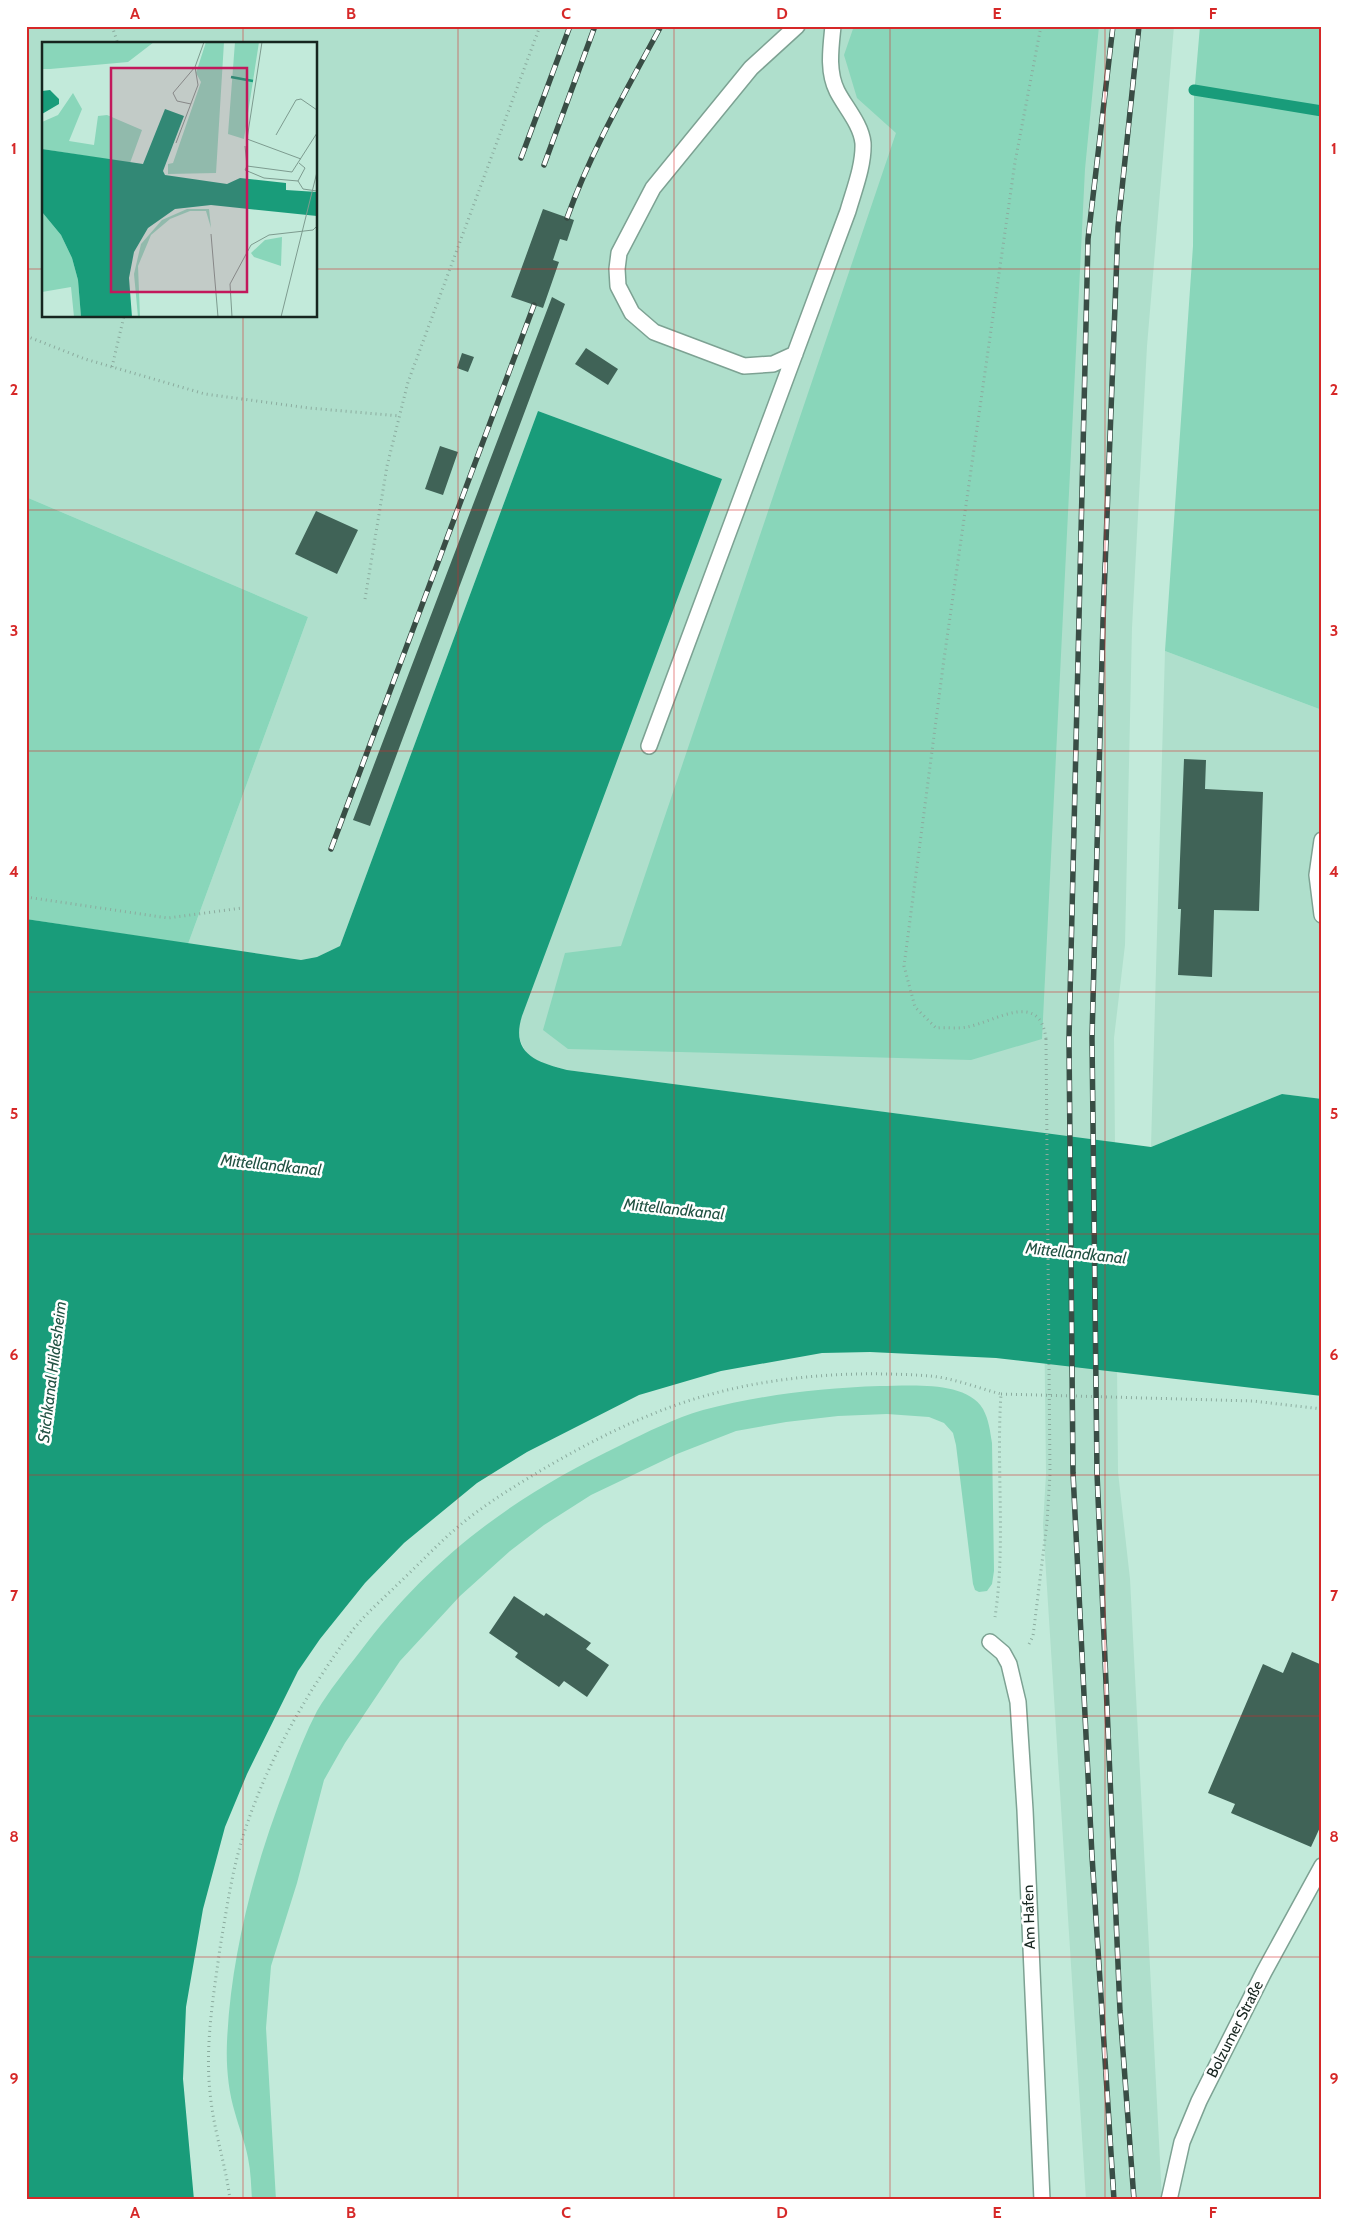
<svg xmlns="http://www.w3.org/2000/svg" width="1348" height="2226" font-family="Cabin,sans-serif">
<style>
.built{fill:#afdfcc;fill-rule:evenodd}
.green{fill:#89d6ba}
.water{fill:#199c7a}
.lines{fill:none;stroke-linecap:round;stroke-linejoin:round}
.stream{stroke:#199c7a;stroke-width:11}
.building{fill:#406357}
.service-casing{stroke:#7da293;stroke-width:18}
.path{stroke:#8bab9e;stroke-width:3;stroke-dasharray:1 4;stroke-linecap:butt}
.service{stroke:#fff;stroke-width:15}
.rail-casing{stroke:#394d45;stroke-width:5.5}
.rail{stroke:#fff;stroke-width:4;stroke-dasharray:11;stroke-linecap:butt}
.path-bridge{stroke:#8bab9e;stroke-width:3;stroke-dasharray:1 4;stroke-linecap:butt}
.grid{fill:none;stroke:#d62828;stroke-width:1;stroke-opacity:0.55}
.labels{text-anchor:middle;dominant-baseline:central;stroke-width:5;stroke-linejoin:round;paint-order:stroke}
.street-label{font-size:15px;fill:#16251f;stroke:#fff}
.water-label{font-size:16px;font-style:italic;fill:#225243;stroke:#fff}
.inset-river{fill:none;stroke:#199c7a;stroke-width:2.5}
.inset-road{fill:none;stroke:#7d9b8f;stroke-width:1}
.view{fill:#c2185b;fill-opacity:0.15;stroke:#c2185b;stroke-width:2.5}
.inset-edge{fill:none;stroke:#16251f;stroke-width:2.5}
.neatline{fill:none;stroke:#d62828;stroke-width:2}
.grid-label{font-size:16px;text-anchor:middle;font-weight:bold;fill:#d62828}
</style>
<rect width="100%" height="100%" fill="#c2eada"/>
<path class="built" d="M26 26H1174L1147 346 1132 628 1125 945 1114 1038 1118 1472 1130 1579 1162 2200H1086L1043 1525 1046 1474 1042 1133 567 1070 539 1062 526 1053 520 1040 518 1027 526 1004 721 479 538 411 340 946 317 957 301 960 188 944 308 617 26 497ZM44 44H316V316H44Z
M1165 651 1322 710V1099L1282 1094 1151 1147Z"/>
<path class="green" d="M854 26H1099L1085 169 1042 1039 971 1060 568 1049 543 1030 565 953 621 946 896 133 857 98 844 55Z
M1200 26H1322V710L1165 651 1193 246 1194 96Z
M26 497 308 617 188 944 26 919Z
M880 1386C909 1386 966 1380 983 1409 989 1420 990 1431 992 1443L994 1571 992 1584 987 1591 979 1592 975 1590 973 1584 956 1445 953 1433 944 1423 929 1417 887 1414 838 1416 786 1422 736 1431 677 1454 591 1495 544 1525 510 1551 460 1596 400 1661 345 1743 324 1780 297 1883 271 1966 266 2028 276 2200H252C251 2186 251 2172 248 2158 245 2142 239 2128 235 2113 228 2090 226 2065 227 2042 231 1952 256 1860 289 1777 297 1755 306 1732 317 1711 329 1691 344 1672 359 1653 431 1557 514 1496 621 1445 647 1432 675 1418 703 1410 761 1395 820 1388 880 1386Z"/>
<path class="water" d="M538 411 722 479 522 1016C510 1054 537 1062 567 1070L1151 1147 1282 1094 1322 1099V1396L996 1358 870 1352 822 1353 721 1371 639 1395 527 1452 477 1483 404 1543 365 1583 320 1639 298 1671 247 1774 225 1827 203 1909 186 2007 183 2079 194 2200H26V919L301 960 317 957 340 946Z"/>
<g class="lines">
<path class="stream" d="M1194 90 1322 111"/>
</g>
<path class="building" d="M543 209 574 220 567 241 560 239 553 260 559 262 543 308 511 297Z
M552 297 565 304 370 826 353 820Z
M586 348 618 369 608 385 575 364Z
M462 353 474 357 468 372 457 368Z
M440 446 458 452 443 495 425 489Z
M316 511 358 530 337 574 295 554Z
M1184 759 1206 760 1205 789 1263 792 1259 911 1214 910 1212 977 1178 975 1181 909H1178Z
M514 1596 544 1616 546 1613 591 1643 586 1649 609 1665 587 1697 564 1681 559 1687 515 1657 518 1653 489 1633Z
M1292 1652 1322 1665V1823L1311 1847 1231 1813 1235 1804 1208 1793 1263 1664 1283 1673Z"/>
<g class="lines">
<g class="service-casing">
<path id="service" d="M795 354 773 364 744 366 654 332 632 313 618 286 617 269 619 253 653 188 751 68 797 26
M649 746 848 211C854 190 864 165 863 143 861 124 845 107 837 91 827 71 831 47 833 26
M1322 840 1317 875 1322 915
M990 1642 1003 1653 1009 1664 1018 1702 1025 1810 1042 2200
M1169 2200 1182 2142 1199 2101 1264 1972 1322 1866"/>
</g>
<path class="path" d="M112 26 118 44
M1041 26 1015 162 944 659 904 966 915 1007 936 1028C946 1027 957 1029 967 1027 995 1022 1040 989 1046 1039
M26 336 85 359 205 394 309 408 400 416
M112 367 124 316
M365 599 387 466 408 382 540 26
M26 897 168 918 242 908
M1001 1394 1253 1401 1322 1409
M1029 1644 1033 1636 1047 1522 1050 1474
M230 2200C226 2166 215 2135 211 2101 204 2050 213 1999 220 1948 226 1913 231 1877 241 1843 264 1766 305 1695 352 1631 366 1613 384 1598 399 1583 417 1566 434 1548 452 1532 479 1508 510 1489 540 1471 589 1442 638 1417 691 1400 767 1376 851 1370 930 1376 953 1378 978 1388 1001 1394 996 1468 1006 1544 995 1617"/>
<use href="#service" class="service"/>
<g class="rail-casing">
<path id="rail" d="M1113 26 1088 239 1069 1039 1073 1473 1092 1856 1114 2200
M521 158 570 26
M544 165 595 26
M567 218C591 151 627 89 661 26
M331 849 534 305
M1134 2200 1120 2011 1097 1473 1092 1038 1103 621 1118 227 1139 26"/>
</g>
<use href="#rail" class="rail"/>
<path class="path-bridge" d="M1046 1039 1050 1474"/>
</g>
<path class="grid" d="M243 26V44M458 26V2200M674 26V2200M890 26V2200M1105 26V2200M26 269H44M316 269H1322M243 316V2200M26 510H1322M26 751H1322M26 992H1322M26 1234H1322M26 1475H1322M26 1716H1322M26 1957H1322"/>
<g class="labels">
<g class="street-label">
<text transform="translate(1029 1917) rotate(-92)">Am Hafen</text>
<text transform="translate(1235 2029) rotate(-63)">Bolzumer Straße</text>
</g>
<g class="water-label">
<text transform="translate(271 1165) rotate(6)">Mittellandkanal</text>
<text transform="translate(674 1209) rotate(6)">Mittellandkanal</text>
<text transform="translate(1076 1253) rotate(6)">Mittellandkanal</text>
<text transform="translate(52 1372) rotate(-83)">Stichkanal Hildesheim</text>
</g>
</g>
<g transform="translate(42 42)">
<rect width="275" height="275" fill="#c2eada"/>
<path d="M0 0H112L86 20 8 27H0ZM164 0H182L174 131 126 132V122L131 121 159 40 154 31ZM193 0H217L202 97 186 92ZM31 51 40 67 27 99 52 103 56 74 65 73 100 88 88 121 0 107V80L16 73ZM145 167H167L169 186 164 169H148L128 177 109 193 96 224 98 275H96L92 232 99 202 120 178ZM0 170 19 193 30 216 36 238 39 275H32L29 245 0 250ZM240 195 239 224 212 215 209 211 223 198Z" fill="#89d6ba"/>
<path d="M8 48 17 57V62L0 72V49ZM123 67 142 74 121 129 123 133 185 142 198 136 244 141V148L275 150V174L169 163 133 167 106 186 92 210 87 236 90 275H39L36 238 30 216 19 193 0 170V107L101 122Z" fill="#199c7a"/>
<path class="inset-river" d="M189 35 211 39"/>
<path class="inset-road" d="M220 0 205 97 259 117M149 62 135 59 131 51 153 25 162 0M234 93 254 58 259 57 275 68M134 101 156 43 153 25M203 104 205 124 250 130 275 91M205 124 203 128 222 136 256 139 263 126 257 121M256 139 261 147 275 149M169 192 176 275M190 275 188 242 209 203 227 193 271 188 275 184M239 275 275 130"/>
<path class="view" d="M69 26H205V250H69Z"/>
<rect width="275" height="275" class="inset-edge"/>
</g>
<rect width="1348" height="2226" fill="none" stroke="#ffffff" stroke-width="55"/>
<rect x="28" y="28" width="1292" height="2170" class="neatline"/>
<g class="grid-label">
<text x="135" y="19">A</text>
<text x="351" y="19">B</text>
<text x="566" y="19">C</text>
<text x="782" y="19">D</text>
<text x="997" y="19">E</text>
<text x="1213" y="19">F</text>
<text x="14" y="154">1</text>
<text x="1334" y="154">1</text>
<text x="14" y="395">2</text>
<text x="1334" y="395">2</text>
<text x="14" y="636">3</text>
<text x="1334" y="636">3</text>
<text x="14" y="877">4</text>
<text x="1334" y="877">4</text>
<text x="14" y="1119">5</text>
<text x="1334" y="1119">5</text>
<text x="14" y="1360">6</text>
<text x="1334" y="1360">6</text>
<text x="14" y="1601">7</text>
<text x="1334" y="1601">7</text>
<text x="14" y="1842">8</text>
<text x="1334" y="1842">8</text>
<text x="14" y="2084">9</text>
<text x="1334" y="2084">9</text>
<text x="135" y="2218">A</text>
<text x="351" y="2218">B</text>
<text x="566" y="2218">C</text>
<text x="782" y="2218">D</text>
<text x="997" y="2218">E</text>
<text x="1213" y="2218">F</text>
</g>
</svg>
